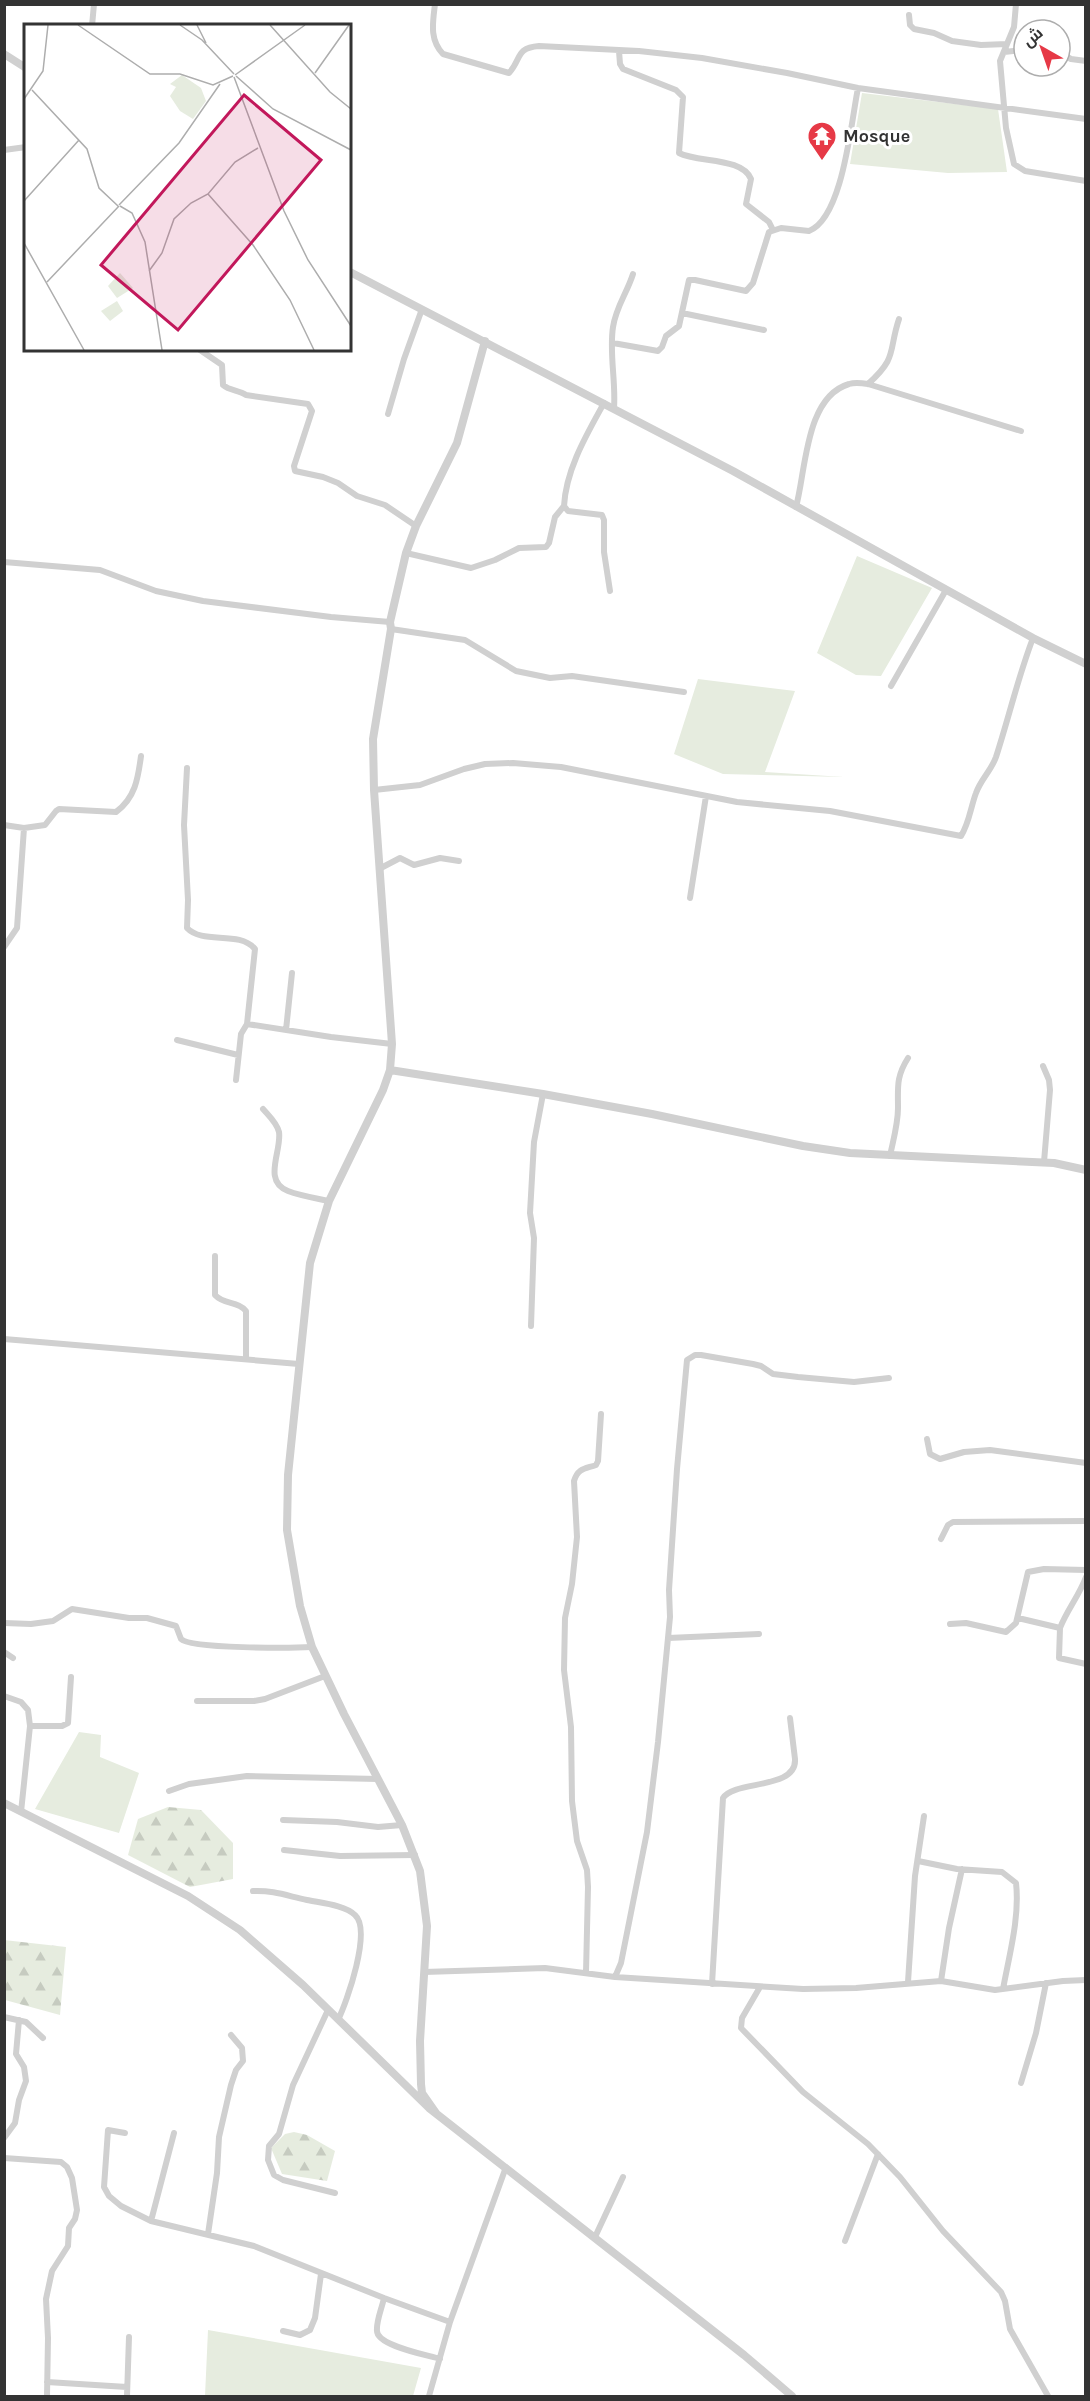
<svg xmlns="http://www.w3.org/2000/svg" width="1090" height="2401" font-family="Karla,Cairo,sans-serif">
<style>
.green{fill:#e6ecdf}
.forest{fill:url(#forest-firs)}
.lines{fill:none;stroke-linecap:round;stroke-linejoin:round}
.minor{stroke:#d0d0d0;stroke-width:6}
.tertiary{stroke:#d0d0d0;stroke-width:8}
.labels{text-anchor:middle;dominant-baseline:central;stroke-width:6;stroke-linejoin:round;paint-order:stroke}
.poi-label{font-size:18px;font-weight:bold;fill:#333;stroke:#fff;text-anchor:start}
.inset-road{fill:none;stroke:#adadad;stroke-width:1.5}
.view{fill:#c2185b;fill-opacity:0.15;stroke:#c2185b;stroke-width:3}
.inset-edge{fill:none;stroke:#333;stroke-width:3}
</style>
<defs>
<pattern id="forest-firs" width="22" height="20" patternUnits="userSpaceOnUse" patternTransform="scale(1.5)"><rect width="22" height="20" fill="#e6ecdf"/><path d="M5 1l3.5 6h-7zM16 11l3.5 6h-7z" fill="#c6cbc0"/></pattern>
</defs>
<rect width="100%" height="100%" fill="#fff"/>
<path class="green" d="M862 93 998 109 1007 172 948 173 850 164Z
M857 556 932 588 881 676 856 675 817 653Z
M698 679 795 691 765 772 844 777 723 774 674 754Z
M79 1732 101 1735 100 1757 139 1773 119 1833 35 1809Z
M208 2330 421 2368 413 2396H205Z"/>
<path class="forest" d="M168 1807 201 1810 233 1843V1879L190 1887 128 1855 138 1819Z
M4 1940 66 1947 60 2015 5 2000Z
M294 2132 307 2135 335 2151 327 2181 282 2174 271 2148 285 2134Z"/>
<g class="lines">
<path class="minor" d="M435 4C433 22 429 39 443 54L509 73C522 59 515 48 539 46L639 51 702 58 787 73 858 88 1086 119
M1016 4 1014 27 1000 61 1006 128 1014 164 1025 171 1086 181
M909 15 910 25 914 29 934 33 952 41 981 45 1007 44
M92 26 94 4
M619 51 620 64 623 69 676 90 683 97 679 153C698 163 742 157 751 179L746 204 769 222 773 230
M1004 52 1024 50
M1060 53 1071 59 1086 61
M4 150 26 147
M682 313 764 330
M613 343 658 351 662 347 666 336 679 326 689 280H695L746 291 753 283 769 232 781 228 809 231C843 218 851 122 858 88
M200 350 222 365 223 385C230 391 239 390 246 395L308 404 312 411 294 466 295 471 323 477 338 483 357 496 385 505 416 526
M868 384C898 357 888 352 899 319
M604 403C587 434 566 469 564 506L568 511 602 515 604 520V552L610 591
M614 408C616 381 609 353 613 327 616 307 627 293 633 274
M388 414 404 359 422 309
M796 507C806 471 805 397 849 384 855 382 862 383 868 384L1021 431
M406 553 471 568 495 560 519 548 546 547 549 543 555 517 564 506
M4 562 100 570 156 591 203 601 331 617 390 622
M391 629 465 640 516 671 550 678 572 676 684 692
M891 686 946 590
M187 768 184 825 188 900 187 928C203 945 239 930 255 949L247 1024 241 1034 236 1080
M374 790 420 785 464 769 485 764 513 763 561 767 737 802 830 811 961 836C969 824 971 806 976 793 981 779 991 771 996 757 1009 717 1018 677 1033 638
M4 825 24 828 45 825 56 811 59 809 116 812C135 798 138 779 141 756
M379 869 400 858 414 865 440 858 459 861
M690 898 706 796
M4 947 17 928 24 828
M247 1024 331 1037 392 1044
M286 1030 292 973
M177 1040 238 1055
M1043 1066 1049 1080 1050 1090 1044 1162
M263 1109C269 1116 277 1123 279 1132 282 1151 262 1181 288 1191 301 1196 315 1198 329 1201
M890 1156C893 1141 898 1124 898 1108 898 1087 896 1077 908 1058
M215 1256V1295C224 1305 238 1301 246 1311V1359
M531 1326 534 1238 530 1213 534 1142 543 1094
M4 1339 299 1364
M927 1439 930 1454 940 1459 964 1452 990 1450 1086 1463
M941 1539 948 1525 953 1522 1086 1521
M1018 1618 1060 1628C1067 1610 1079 1596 1086 1577
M4 1623 31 1624 53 1621 72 1609 129 1618H147L176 1626 181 1639C190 1649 293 1648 312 1647
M950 1624 966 1623 1006 1632 1016 1623 1028 1572 1044 1569 1086 1570
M1060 1628 1059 1658 1086 1664
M668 1638 759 1634
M4 1652 13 1658
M4 1696 21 1702 28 1710 30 1726 21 1812
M197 1701H254L265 1699 325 1676
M30 1726H62L68 1723 71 1677
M169 1791 189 1784 247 1776 378 1779
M283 1820 337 1822 378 1827 402 1825
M284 1850 340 1856 415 1855
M918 1861 957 1869 1002 1872 1016 1883C1020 1917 1009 1956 1003 1989
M253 1891C273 1890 288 1896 307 1900 321 1903 345 1905 355 1915 372 1930 347 2002 338 2020
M424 1972 545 1968 615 1977 803 1989 856 1988 941 1981 995 1990 1063 1981 1086 1980
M586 1973 588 1887 587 1870 577 1841 572 1801 571 1727 564 1670 565 1618 572 1584 577 1537 574 1481C578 1468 585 1469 596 1465L598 1461 601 1414
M615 1977 621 1963 647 1832 658 1742 670 1617 669 1590 677 1469 687 1360 695 1355H701L753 1364 761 1366 773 1374 798 1377 854 1382 889 1378
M941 1981 949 1928 962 1869
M908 1982 915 1876 924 1816
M712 1984 723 1798C734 1780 797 1790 795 1759L790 1718
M760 1987 742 2018 741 2028 803 2092 868 2144 900 2177 943 2231 1001 2292 1005 2301 1010 2329 1048 2396
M328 2010 293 2085 279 2134 269 2146 268 2160 274 2175 283 2180 335 2193
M4 2017 26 2022 43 2038
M1021 2083 1036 2033 1046 1983
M125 2133 108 2130 104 2187 109 2196 121 2206 151 2221 254 2246 384 2298 450 2322
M4 2138 15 2123 19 2100 26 2081 24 2067 16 2054 19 2020
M4 2158 61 2162 67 2167 72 2178 77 2210 75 2219 69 2228 68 2246 52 2271 46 2299 48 2338 47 2396
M151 2221 174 2133
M208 2234 217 2173 219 2137 231 2085 236 2070 243 2061 242 2048 231 2035
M595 2237 623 2177
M845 2241 878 2154
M384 2298C382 2308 376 2321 377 2331 377 2346 428 2355 440 2359
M283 2331 300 2335 310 2330 315 2318 321 2274
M47 2382 127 2387
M127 2396 129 2337
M429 2396 450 2322 506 2167"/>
<path class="tertiary" d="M4 54 26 68
M350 272 733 471 1033 638 1086 664
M390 1070 543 1094 652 1114 803 1146 850 1153 1054 1163 1086 1170
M4 1803 188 1896 240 1930 303 1985 429 2108 744 2355 792 2396
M436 2113 422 2093 421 2084 420 2041 427 1926 420 1871 402 1825 344 1714 312 1647 300 1606 287 1530 288 1475 310 1263 329 1201 383 1090 390 1070 392 1044 374 790 373 739 391 629 390 622 406 553 416 526 457 443 485 341"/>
</g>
<defs>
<g id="temple-pin" transform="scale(1.5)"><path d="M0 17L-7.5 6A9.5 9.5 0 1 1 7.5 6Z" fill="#e63946" stroke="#fff"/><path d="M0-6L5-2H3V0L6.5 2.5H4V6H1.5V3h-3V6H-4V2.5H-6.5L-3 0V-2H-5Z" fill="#fff"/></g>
</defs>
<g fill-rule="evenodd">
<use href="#temple-pin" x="822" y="136"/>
</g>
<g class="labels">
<g class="poi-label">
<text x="843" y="136">Mosque</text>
</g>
</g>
<g transform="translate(24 24)">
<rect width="327" height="327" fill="#fff"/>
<path d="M96 249 109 264 93 274 84 262ZM93 277 99 287 86 297 77 287Z" fill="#e6ecdf"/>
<path d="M158 51 177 64 182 77 169 95 156 87 146 72 152 63 146 60Z" fill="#e6ecdf"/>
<path class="inset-road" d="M54 1 126 50H156L189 61 209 52M156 1 178 16 210 50M173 1 182 19M246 1 306 68 327 85M291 49 325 1M211 51 281 1M212 52 249 85 327 126M210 53 260 187 284 236 327 302M8 66 63 125 75 164 94 182M0 75 19 47 24 1M184 170 229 221 266 276 290 326M0 177 55 116M95 181 155 119 196 60M96 182 108 189 121 218 138 326M0 219 60 326M125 247 138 229 150 195 167 179 184 170 211 138 234 124M23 258 95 182"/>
<path class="view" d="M220 71 297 136 154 306 77 241Z"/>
<rect width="327" height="327" class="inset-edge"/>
</g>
<rect width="1090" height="2401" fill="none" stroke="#333333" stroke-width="12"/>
<g transform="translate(1042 48) rotate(320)"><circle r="28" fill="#ffffff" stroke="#adadad" stroke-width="1.5"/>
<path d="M0-4.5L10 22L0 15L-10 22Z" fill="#e63946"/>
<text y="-9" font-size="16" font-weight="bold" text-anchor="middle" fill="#333333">ش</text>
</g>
</svg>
